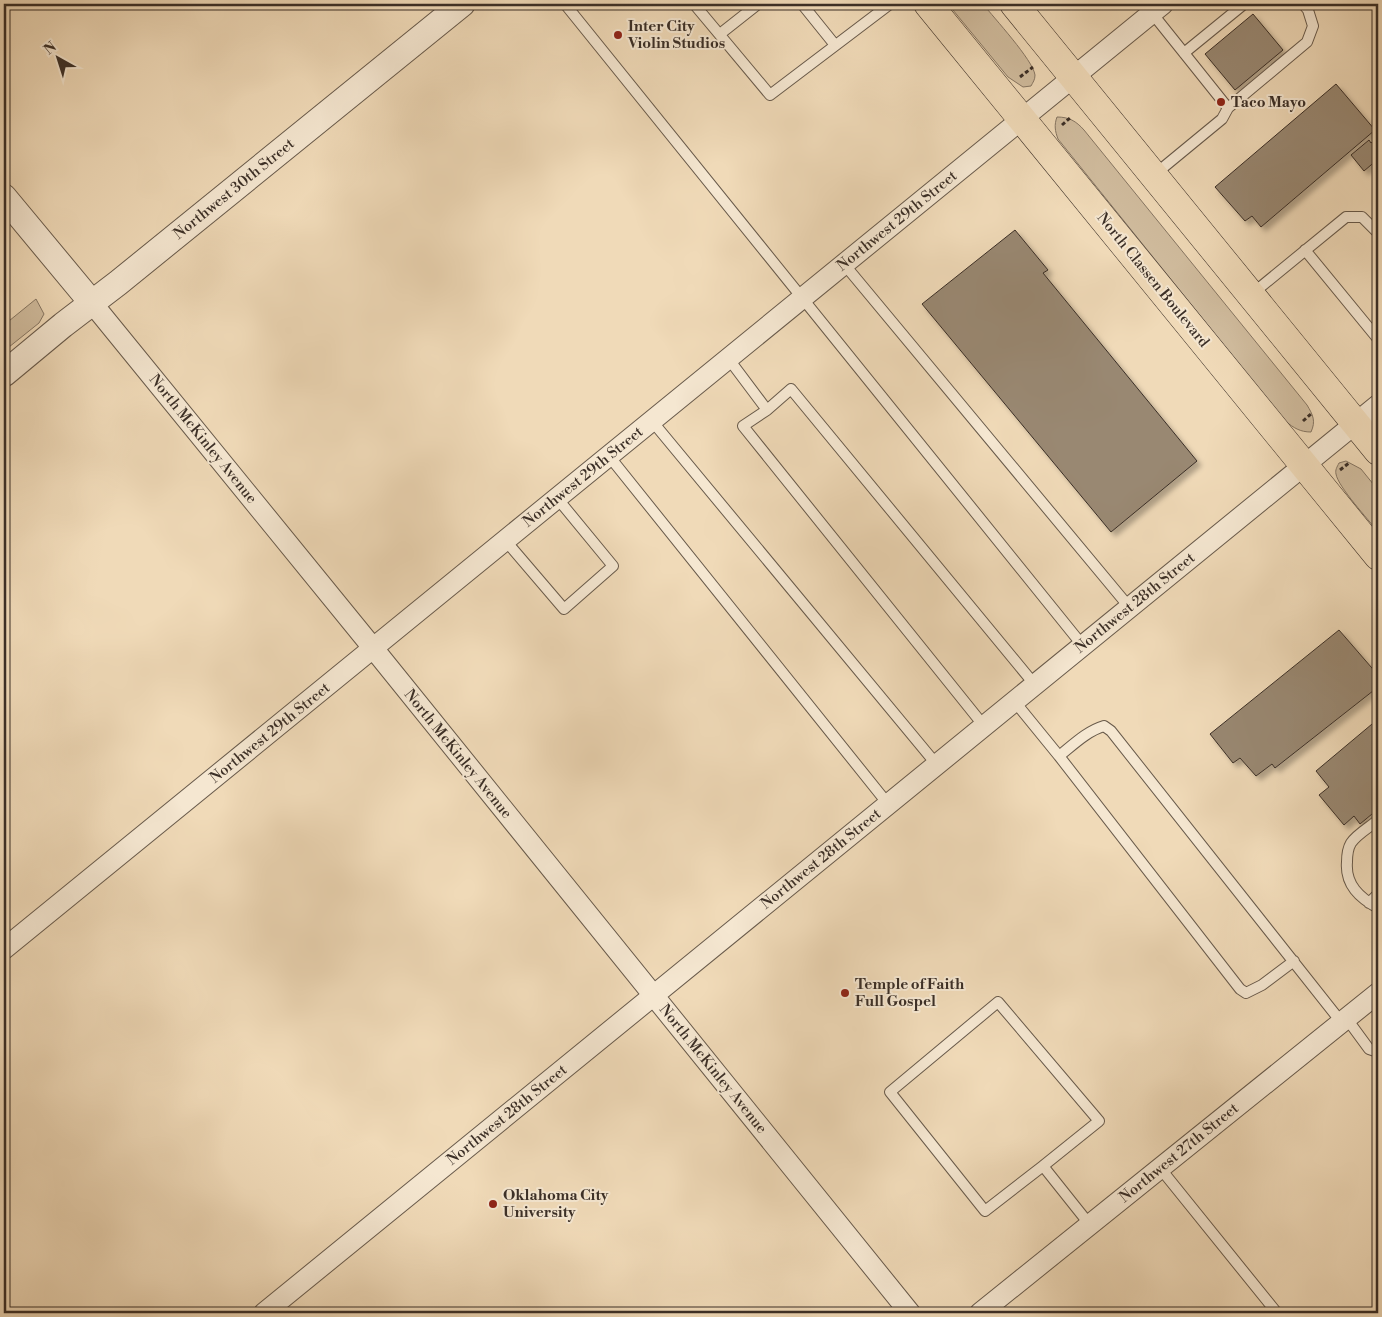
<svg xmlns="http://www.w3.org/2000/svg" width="1382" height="1317" font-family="'Libre Bodoni',serif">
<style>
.green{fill:#d1bd9f;stroke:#867663}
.building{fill:#998872;stroke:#3b2f27;filter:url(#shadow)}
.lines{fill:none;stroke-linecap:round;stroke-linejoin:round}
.service-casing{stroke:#685a4b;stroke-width:12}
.minor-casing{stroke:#685a4b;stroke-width:22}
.tertiary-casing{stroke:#685a4b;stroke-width:27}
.primary-casing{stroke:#3b2f27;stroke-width:29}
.path{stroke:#3b2f27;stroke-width:3;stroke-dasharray:4 2.5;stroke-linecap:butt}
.service{stroke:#f5e7d1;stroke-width:10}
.minor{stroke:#f5e7d1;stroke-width:20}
.tertiary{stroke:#f5e7d1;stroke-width:25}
.primary{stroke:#f0dab8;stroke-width:28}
.poi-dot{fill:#8f2418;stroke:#f5e7d1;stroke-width:2}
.labels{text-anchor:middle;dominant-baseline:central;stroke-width:4;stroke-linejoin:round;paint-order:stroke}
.poi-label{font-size:15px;font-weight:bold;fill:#3b2f27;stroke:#f5e7d1;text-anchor:start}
.street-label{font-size:15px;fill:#3b2f27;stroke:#f5e7d1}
</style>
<defs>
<filter id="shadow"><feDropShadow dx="4.5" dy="4.5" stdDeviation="2.5" flood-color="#0004"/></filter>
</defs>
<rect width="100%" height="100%" fill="#f0dab8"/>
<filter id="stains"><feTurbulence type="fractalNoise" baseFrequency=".004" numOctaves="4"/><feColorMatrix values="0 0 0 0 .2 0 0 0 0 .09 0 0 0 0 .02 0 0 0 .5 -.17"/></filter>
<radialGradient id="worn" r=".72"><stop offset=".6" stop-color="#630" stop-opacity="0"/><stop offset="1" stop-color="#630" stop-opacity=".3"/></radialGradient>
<path class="green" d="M948 4H983C994 18 1033 60 1035 75 1035 80 1033 82 1031 86L1023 87 1008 77Z
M1057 117C1069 117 1076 121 1084 130L1307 405C1313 415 1316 421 1311 432 1300 432 1294 428 1285 421L1058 139C1055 131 1054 125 1057 117Z
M36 299 44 314 39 323 4 351V325Z
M1346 461 1361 469 1378 490V532C1369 520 1338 487 1336 474 1335 470 1337 467 1339 463Z"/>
<path class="building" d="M1253 14 1283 50 1235 90 1205 54Z
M1336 84 1375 130 1261 227 1252 216 1245 221 1215 187Z
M1378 137V159L1364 171 1351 155 1369 140 1371 143Z
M1015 230 1048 270 1043 273 1197 461 1111 532 922 304Z
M1339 630 1378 675V687L1275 768 1272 764 1256 776 1240 758 1233 763 1210 734Z
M1378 719V809L1360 824 1354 816 1344 825 1319 795 1329 787 1316 771Z"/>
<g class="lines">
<g class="service-casing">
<path id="service" d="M565 4 1083 646
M694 4 770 95 890 4
M802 4 835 45
M1152 13 1228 108 1222 119 1154 175
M720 34 758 4
M1184 53 1244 4
M1228 108 1307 42 1313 26 1308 10 1303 4
M1305 250 1378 339
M844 264 1130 608
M1252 294 1346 217H1362L1378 233
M728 358 767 410
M652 421 937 765
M609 456 888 804
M505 540 564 609 613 566 557 498
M1015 702 1059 756C1073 745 1087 731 1104 726L1111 731 1342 1023
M984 726 743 426 767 410 791 389 1035 685
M1059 756 1240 989 1246 993 1262 985 1294 961
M1378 820C1370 827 1357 834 1351 843 1348 848 1347 856 1347 862 1345 885 1360 898 1378 908
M1369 903 1378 894
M1347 1019 1369 1049 1378 1052
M1043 1166 985 1211 890 1092 998 1002 1099 1121 1043 1166 1090 1225
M1160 1168 1277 1313"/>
</g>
<g class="minor-casing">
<path id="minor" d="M92 303 373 648 910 1313
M4 949 1163 4
M264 1313 1378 405
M980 1313 1378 993"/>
</g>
<g class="tertiary-casing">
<path id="tertiary" d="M4 197 92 303
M4 374 63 325 118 283 462 4"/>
</g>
<g class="primary-casing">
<path id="primary" d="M928 4 1378 556
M1014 4 1378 451"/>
</g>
<path class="path" d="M1020 77 1033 67
M1062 125 1071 117
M1303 421 1312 413
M1340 470 1349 463"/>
<use href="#service" class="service"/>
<use href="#minor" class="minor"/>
<use href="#tertiary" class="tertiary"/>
<use href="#primary" class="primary"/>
</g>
<g class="poi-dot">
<circle cx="618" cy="35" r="5"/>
<circle cx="1221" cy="102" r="5"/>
<circle cx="845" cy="993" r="5"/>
<circle cx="493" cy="1204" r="5"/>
</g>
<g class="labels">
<g class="poi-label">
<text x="628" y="26">Inter City<tspan x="628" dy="17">Violin Studios</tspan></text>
<text x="1231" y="102">Taco Mayo</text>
<text x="855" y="984">Temple of Faith<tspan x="855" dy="17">Full Gospel</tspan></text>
<text x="503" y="1195">Oklahoma City<tspan x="503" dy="17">University</tspan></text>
</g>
<g class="street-label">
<text transform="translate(234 189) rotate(-39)">Northwest 30th Street</text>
<text transform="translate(897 221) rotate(-39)">Northwest 29th Street</text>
<text transform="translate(1153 280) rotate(51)">North Classen Boulevard</text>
<text transform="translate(203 439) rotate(51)">North McKinley Avenue</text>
<text transform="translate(583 477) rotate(-39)">Northwest 29th Street</text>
<text transform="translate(1135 603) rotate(-39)">Northwest 28th Street</text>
<text transform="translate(270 733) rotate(-39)">Northwest 29th Street</text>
<text transform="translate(458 754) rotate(51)">North McKinley Avenue</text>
<text transform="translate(821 859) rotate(-39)">Northwest 28th Street</text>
<text transform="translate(713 1069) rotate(51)">North McKinley Avenue</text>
<text transform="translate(507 1115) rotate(-39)">Northwest 28th Street</text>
<text transform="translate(1179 1153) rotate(-39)">Northwest 27th Street</text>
</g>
</g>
<rect width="1382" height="1317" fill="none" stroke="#f0dab8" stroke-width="20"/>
<rect x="5" y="5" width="1372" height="1307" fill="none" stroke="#3b2f27" stroke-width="2.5"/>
<rect x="10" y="10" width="1362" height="1297" fill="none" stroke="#3b2f27"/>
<g transform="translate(58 58) rotate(321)" stroke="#f5e7d1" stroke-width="4" paint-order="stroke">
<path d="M0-4L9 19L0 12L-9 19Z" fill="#3b2f27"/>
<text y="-8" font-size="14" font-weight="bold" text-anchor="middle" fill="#3b2f27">N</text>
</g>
<rect width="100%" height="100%" filter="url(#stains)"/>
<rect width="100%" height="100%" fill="url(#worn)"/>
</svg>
